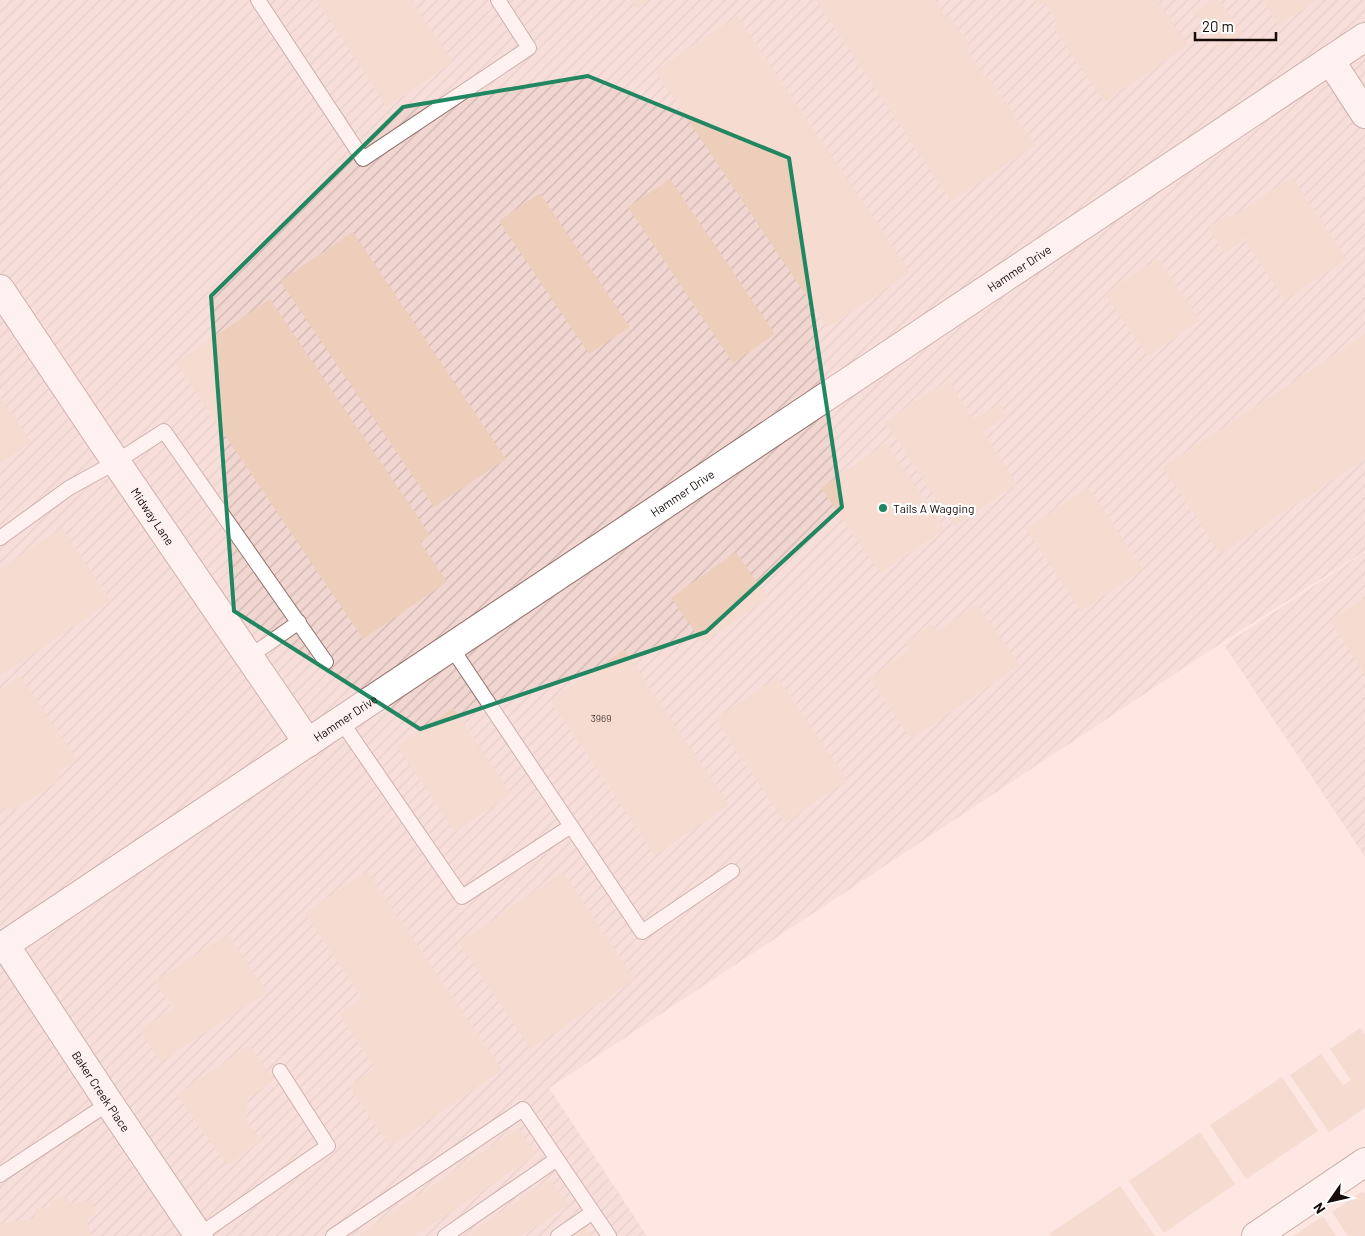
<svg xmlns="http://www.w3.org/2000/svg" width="1365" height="1236" font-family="Barlow,sans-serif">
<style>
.industrial{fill:url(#industrial-furrows)}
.building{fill:#ecceba}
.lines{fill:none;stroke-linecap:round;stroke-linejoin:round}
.lane-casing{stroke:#92706a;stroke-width:16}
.street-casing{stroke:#92706a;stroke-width:30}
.lane{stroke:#fff;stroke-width:14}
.street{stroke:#fff;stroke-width:28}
.marked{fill:none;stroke:#218761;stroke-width:4;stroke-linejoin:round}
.poi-dot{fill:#218761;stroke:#fff;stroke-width:2}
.labels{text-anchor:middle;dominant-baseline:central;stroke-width:4.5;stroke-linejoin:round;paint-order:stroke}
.number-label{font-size:10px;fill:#4d3c36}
.street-label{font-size:12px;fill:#180c0a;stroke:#fff}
.poi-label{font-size:12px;fill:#180c0a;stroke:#fff;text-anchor:start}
</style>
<defs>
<pattern id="industrial-furrows" width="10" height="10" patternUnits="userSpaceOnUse" patternTransform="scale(1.25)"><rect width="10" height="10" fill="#f1d5d0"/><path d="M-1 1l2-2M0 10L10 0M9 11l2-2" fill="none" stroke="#ceb6b1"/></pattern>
</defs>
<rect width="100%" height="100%" fill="#fee6e2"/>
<path class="industrial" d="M0 0H1365V551L1223 642 549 1088 647 1236H0Z
M1365 552V857L1224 645Z"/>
<path class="building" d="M316 0H411L453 62 387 107Z
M630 0H649L636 9Z
M816 0H934L946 17 949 15 971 47 967 50 984 76 987 75 1035 145 951 201Z
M1035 0H1157L1188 45 1104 102 1053 27 1058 23 1044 2 1039 5Z
M1212 0H1219L1243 35 1221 50 1195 12Z
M1263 0H1317L1279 25Z
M737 16 910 272 828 328 655 71Z
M1292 177 1347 259 1285 300 1231 220 1243 241 1224 253 1208 227 1228 215 1230 218Z
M670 179 775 334 733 363 628 207Z
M540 193 630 327 589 354 499 221Z
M353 232 506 459 434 507 280 281Z
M1158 258 1200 320 1148 356 1105 294Z
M270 299 430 535 420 542 447 582 363 639 176 363Z
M1365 335V459L1220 554 1163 467Z
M948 380 974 420 999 404 1007 416 983 432 1017 484 954 526 885 422Z
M0 396 31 442 0 463Z
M886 443 945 529 880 573 821 488Z
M1088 487 1143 569 1081 611 1026 529Z
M62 528 111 601 0 676V569Z
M736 552 768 598 703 643 671 598Z
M1365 598V674L1330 621Z
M977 604 1020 665 911 739 869 678 910 650 905 643 931 624 937 632Z
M624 650 729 805 655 855 550 700Z
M20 676 77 760 57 773 61 779 13 811 9 805 0 811V690Z
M777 677 847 780 785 823 715 719Z
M453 708 511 794 455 832 397 746Z
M367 871 502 1070 390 1147 349 1086 375 1068 339 1014 362 998 305 913Z
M563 872 635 979 531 1049 459 943Z
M228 934 267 992 160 1062 140 1030 173 1009 155 981Z
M1360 1028 1365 1035V1108L1329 1132 1290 1075 1321 1054 1343 1085 1351 1080 1330 1049Z
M249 1045 274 1080 248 1098 246 1119 261 1141 227 1165 177 1095Z
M1282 1077 1318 1131 1246 1179 1210 1125Z
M518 1128 536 1155 415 1236H357Z
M1200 1132 1235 1184 1164 1233 1129 1181Z
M550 1179 568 1205 522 1236H466Z
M1120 1186 1155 1236H1051L1049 1234Z
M1363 1191 1365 1194V1236H1348L1332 1212Z
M67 1197 69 1204 93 1200 96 1214 87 1216 91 1236H0V1224L36 1218 35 1209 51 1206 50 1200Z
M1323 1216 1336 1236H1293Z
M586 1228 591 1236H573Z"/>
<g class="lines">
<g class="lane-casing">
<path id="lane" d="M258 0 363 159 529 48 498 0
M0 538 69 488 116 462 164 431 326 662
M451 647 642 932 732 871
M249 657 299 622
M341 721 462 897 571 826
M0 1175 109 1103
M199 1235 328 1146 280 1071
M333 1236 523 1109 609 1236
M445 1236 557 1159
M558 1236 593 1212"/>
</g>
<g class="street-casing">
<g id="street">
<path d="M1330 60 1365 114"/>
<path id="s1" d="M0 289 116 462 308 743"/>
<path id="s2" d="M5 945 109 1103 199 1236"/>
<path id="s3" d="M0 948 1365 37"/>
<path d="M1256 1236 1365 1162"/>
</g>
</g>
<use href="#lane" class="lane"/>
<use href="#street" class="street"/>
</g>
<path d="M0 0H1365V1236H0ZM588 76 789 158 842 507 706 632 420 729 234 611 211 296 403 107Z" fill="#fee6e2" fill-opacity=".55" fill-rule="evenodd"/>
<path class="marked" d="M588 76 789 158 842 507 706 632 420 729 234 611 211 296 403 107Z"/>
<circle class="poi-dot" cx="883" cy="508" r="5"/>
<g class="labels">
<g class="number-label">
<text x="601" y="718">3969</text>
</g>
<g class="street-label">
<text stroke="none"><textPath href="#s3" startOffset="1225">Hammer Drive</textPath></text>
<text stroke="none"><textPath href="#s3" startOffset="820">Hammer Drive</textPath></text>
<text stroke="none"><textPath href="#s1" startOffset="274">Midway Lane</textPath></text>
<text stroke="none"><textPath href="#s3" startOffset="415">Hammer Drive</textPath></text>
<text stroke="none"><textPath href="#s2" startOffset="175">Baker Creek Place</textPath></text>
</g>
<g class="poi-label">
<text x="893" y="508">Tails A Wagging</text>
</g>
</g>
<g transform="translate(1330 1201) rotate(236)" stroke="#ffffff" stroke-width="4" paint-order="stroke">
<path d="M0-4L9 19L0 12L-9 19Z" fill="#180c0a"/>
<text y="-8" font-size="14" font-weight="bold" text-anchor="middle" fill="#180c0a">N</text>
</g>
<path d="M1195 32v8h81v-8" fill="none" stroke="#180c0a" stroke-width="2.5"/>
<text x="1202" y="32" font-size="15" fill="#180c0a" stroke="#ffffff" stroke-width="4" paint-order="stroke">20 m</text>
</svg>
